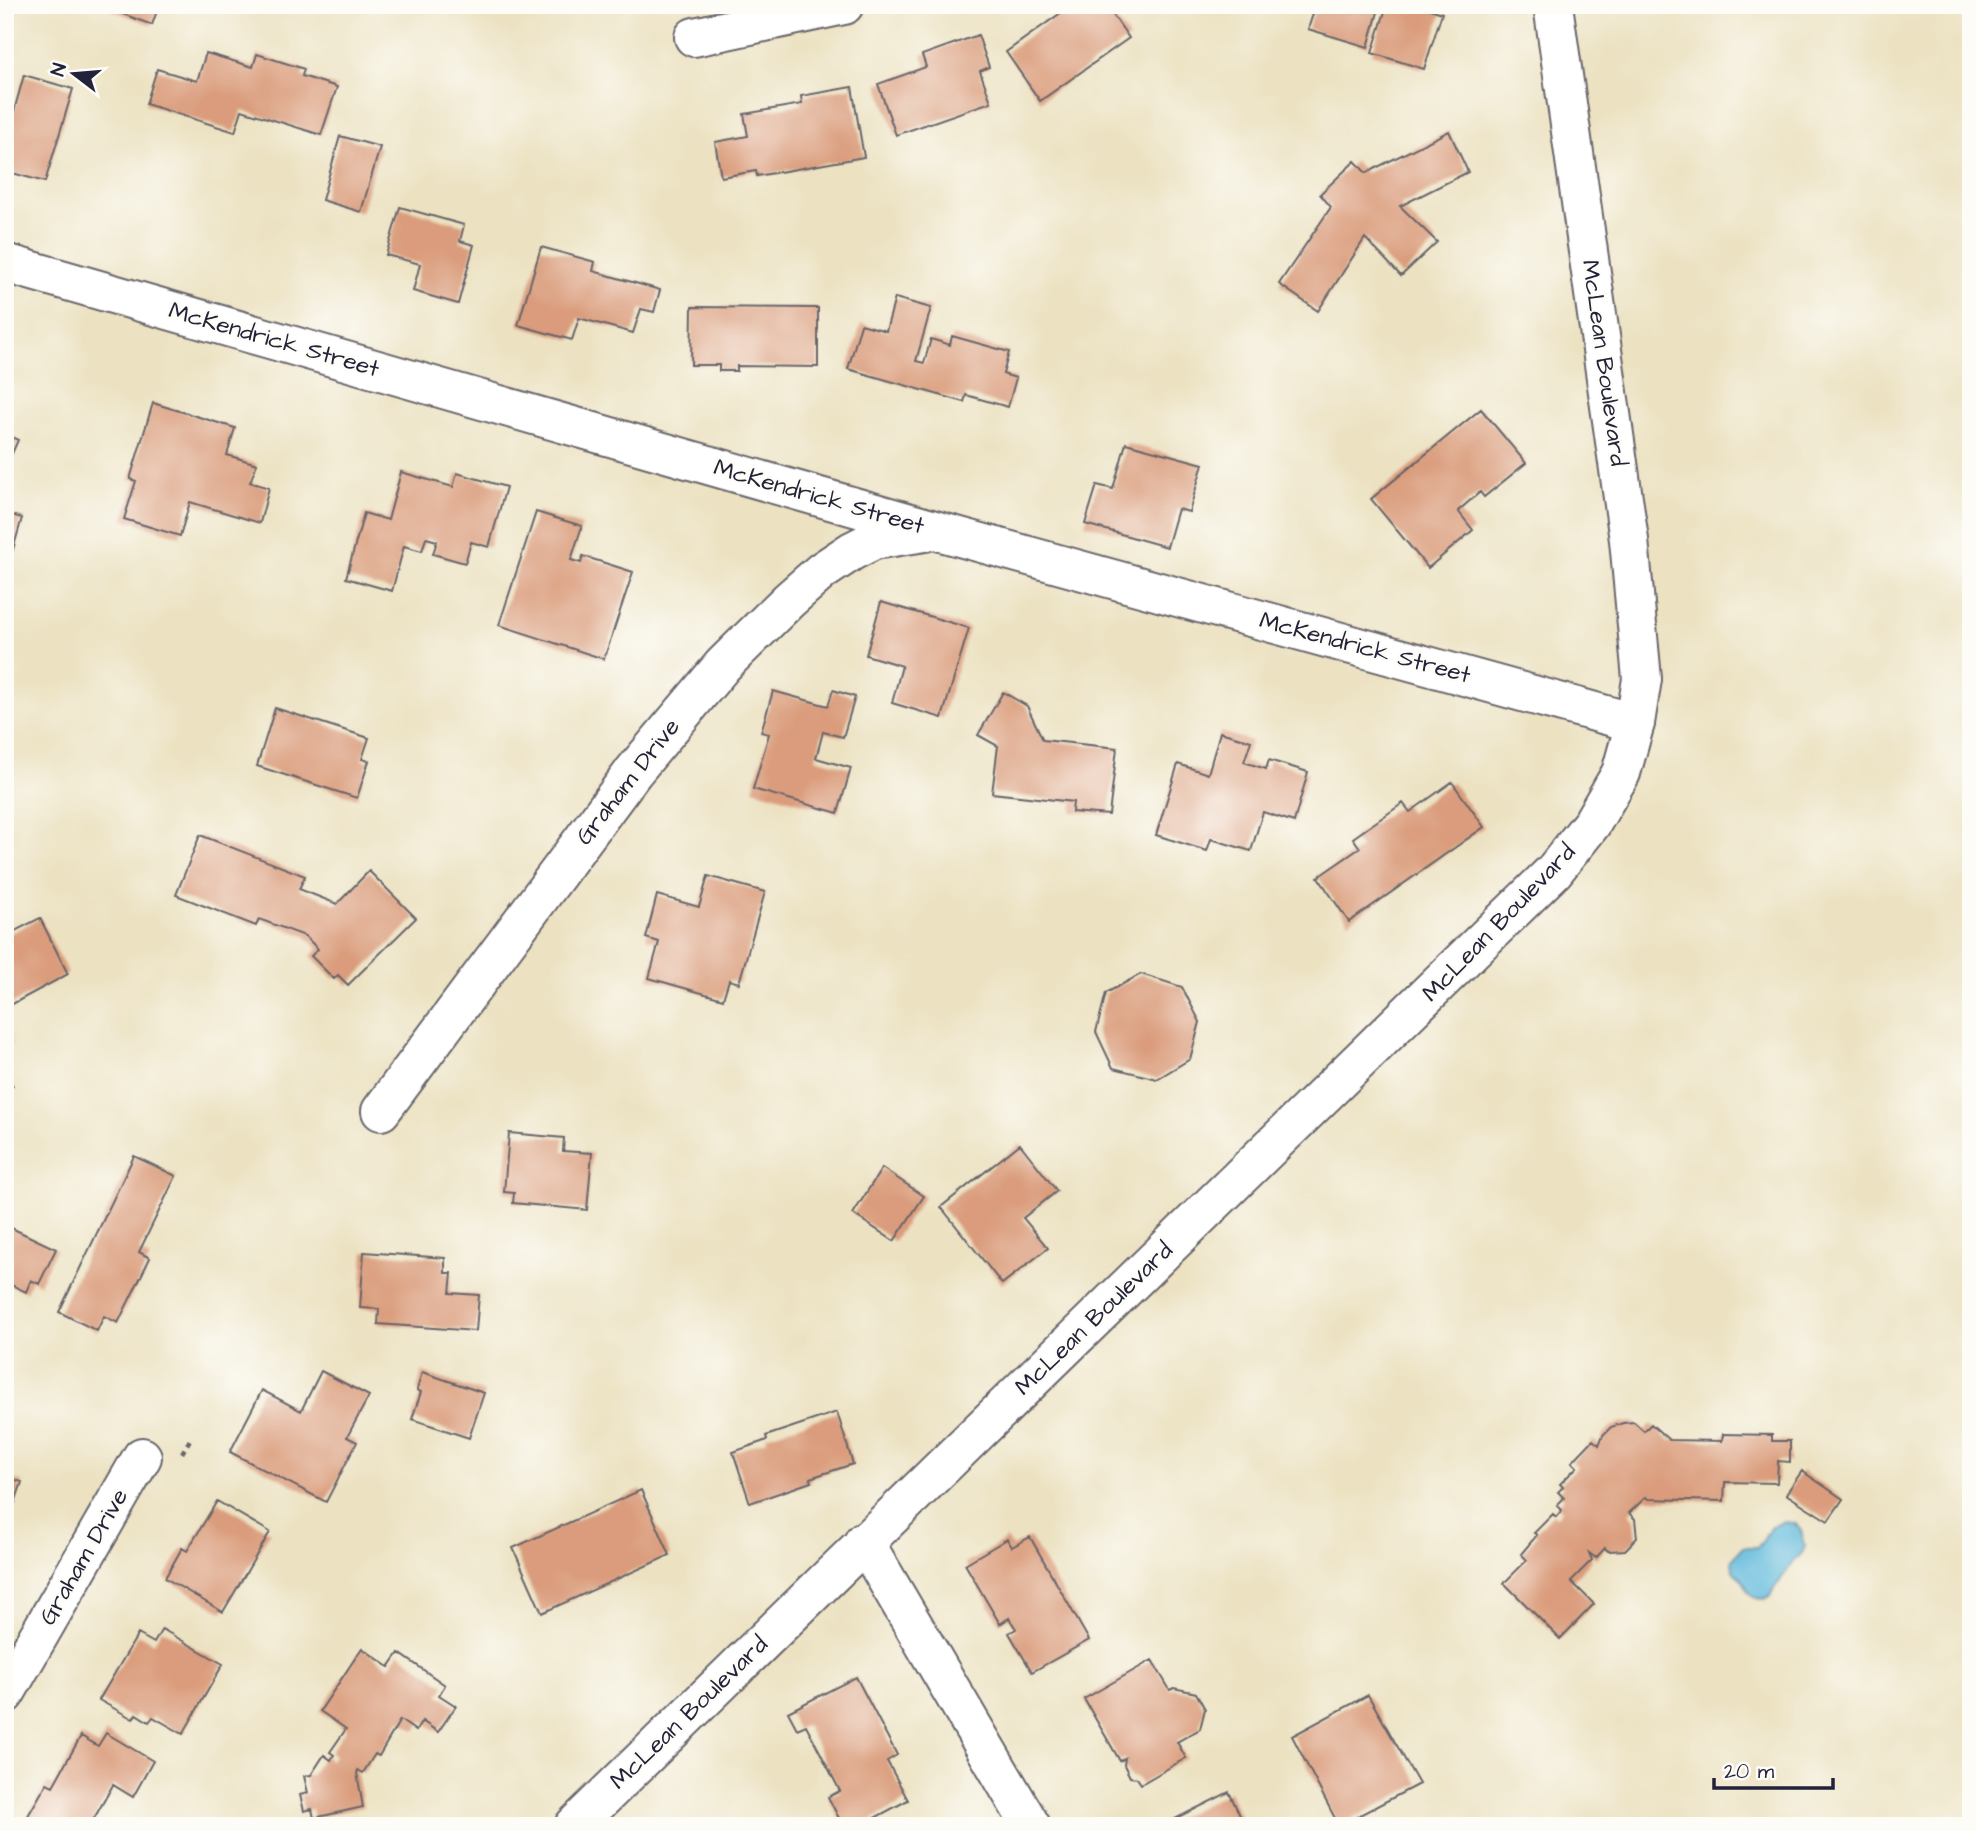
<svg xmlns="http://www.w3.org/2000/svg" width="1976" height="1831" font-family="'Architects Daughter',sans-serif">
<style>
.water{fill:#5eb9db;stroke:#406e8b;stroke-width:2}
.building{fill:#da9c7b}
.lines{fill:none;stroke-linecap:round;stroke-linejoin:round}
.minor-casing{stroke:#69656a;stroke-width:42}
.tertiary-casing{stroke:#69656a;stroke-width:42}
.path{stroke:#69656a;stroke-width:4.5;stroke-dasharray:5 5;stroke-linecap:butt}
.minor{stroke:#fff;stroke-width:38}
.tertiary{stroke:#fff;stroke-width:38}
.labels{text-anchor:middle;dominant-baseline:central;stroke-width:5;stroke-linejoin:round;paint-order:stroke}
.street-label{font-size:24px;fill:#22223b;stroke:#fdfcf7}
</style>
<rect width="100%" height="100%" fill="#fdfcf7"/>
<filter id="ink" filterUnits="userSpaceOnUse"><feTurbulence type="fractalNoise" baseFrequency=".0143" numOctaves="2"/><feDisplacementMap in="SourceGraphic" scale="14" xChannelSelector="R" yChannelSelector="G"/><feConvolveMatrix kernelMatrix="1 2 1 2 8 2 1 2 1" color-interpolation-filters="sRGB"/></filter>
<filter id="wash" filterUnits="userSpaceOnUse"><feTurbulence type="fractalNoise" baseFrequency=".00686" numOctaves="4" result="noise"/><feDisplacementMap in="SourceGraphic" scale="28" xChannelSelector="R" yChannelSelector="G"/><feGaussianBlur stdDeviation="1.57" result="paint"/><feColorMatrix in="noise" values="0 0 0 0 0 0 0 0 0 0 0 0 0 0 0 0 0 1.4 0 .05"/><feComposite in="paint" operator="in"/></filter>
<g filter="url(#wash)">
<rect width="100%" height="100%" fill="#ece2c2"/>
<path class="water" d="M1786 1522 1796 1524 1801 1530 1805 1546 1802 1553 1788 1568 1771 1595 1764 1599 1756 1598 1748 1591 1742 1578 1733 1571 1732 1559 1743 1547H1757L1763 1541 1771 1526Z"/>
<g id="blocks">
<path class="building" d="M99 5H159L152 25Z
M1072 5H1106L1129 38 1040 101 1006 52Z
M1316 5H1380L1368 47 1308 29Z
M1387 5H1418L1442 13 1424 69 1372 53Z
M978 35 989 67 980 71 991 102 896 135 878 84 926 67 922 55Z
M206 53 253 67 257 54 304 69 302 76 337 87 321 135 242 110 235 132 146 104 157 69 197 81Z
M24 75 73 89 45 182 5 171V108L14 111Z
M852 87 864 157 757 176 756 171 721 177 715 142 748 136 744 114 802 104 801 96Z
M1449 131 1468 172 1400 206 1437 242 1401 276 1365 238 1318 311 1279 284 1331 207 1320 194 1355 161 1366 173Z
M340 136 380 147 361 212 322 200Z
M400 207 464 225 460 241 474 245 458 304 413 291 420 264 386 255Z
M541 247 595 262 593 271 660 290 654 312 641 309 633 333 579 318 572 340 518 325Z
M895 298 931 308 916 361 924 363 931 339 950 345 952 336 1009 352 1003 374 1016 378 1008 407 966 395 964 402 848 369 861 324 886 331Z
M692 307 818 308V367L737 366V371H719V365H691Z
M153 403 235 428 227 455 257 464 250 482 269 488 260 523 190 502 180 536 124 519 136 481 130 479Z
M1481 409 1526 463 1484 497 1480 492 1458 511 1473 530 1428 568 1371 499Z
M5 434 18 440 5 469Z
M1126 443 1203 464 1189 512 1178 509 1167 547 1085 524 1097 485 1113 489Z
M401 472 453 487 457 473 506 487 489 547 471 542 465 563 433 554 437 541 426 538 422 551 404 546 392 591 346 578 364 513 388 520Z
M536 512 582 526 571 560 581 563 583 556 633 572 604 659 499 625Z
M5 513 22 518 6 574H5Z
M881 602 969 628 942 718 892 703 902 666 866 655Z
M833 690 855 697 843 737 823 732 816 758 851 768 838 813 753 789 769 734 761 732 773 691 828 706Z
M1003 692 1027 706 1043 740 1117 748 1109 815 1072 812 1073 802 992 793 998 746 978 735Z
M275 708 369 738 362 759 369 761 357 798 257 766Z
M1220 732 1251 741 1244 762 1266 769 1269 760 1308 772 1294 822 1263 812 1251 851 1211 839 1207 851 1156 835 1178 764 1208 774Z
M1452 782 1484 827 1349 922 1318 877 1360 848 1353 838 1403 803 1410 812Z
M200 835 305 876 299 889 337 904 369 871 416 918 348 985 338 975 334 979 311 956 318 949 305 936 259 919 256 926 176 895Z
M708 876 765 892 739 983 729 980 723 999 649 978 659 942 646 938 657 895 699 907Z
M40 918 68 974 5 1008V956L10 953 5 944V936Z
M1141 974 1182 987 1200 1022 1190 1059 1157 1079 1113 1068 1096 1032 1106 993Z
M5 1030 12 1043 5 1047Z
M5 1071 13 1086 5 1090Z
M509 1133 564 1138 563 1151 592 1153 587 1210 513 1203 514 1193 504 1192Z
M1020 1144 1057 1191 1023 1218 1048 1248 1002 1284 941 1207Z
M134 1156 176 1176 139 1252 150 1258 118 1323 104 1316 97 1331 59 1312Z
M882 1168 924 1196 894 1241 853 1214Z
M5 1225 56 1249 39 1284 31 1280 26 1292 5 1282 9 1273 5 1271Z
M364 1252 445 1258V1273H452L450 1293 479 1295 476 1331 378 1324 379 1309 360 1308Z
M321 1371 369 1396 347 1437 357 1442 326 1502 230 1452 262 1390 301 1411Z
M422 1372 484 1393 469 1438 412 1419 421 1392 417 1390Z
M837 1412 853 1464 810 1478 811 1482 750 1503 733 1452 767 1440 766 1436Z
M1634 1422 1644 1431 1651 1424 1669 1440 1722 1441 1723 1434 1772 1435V1441H1790V1462L1778 1461 1777 1483 1725 1482 1724 1501 1648 1499 1646 1497 1629 1513 1635 1519 1637 1538 1625 1550 1608 1551 1605 1548 1596 1558 1589 1553 1592 1560 1571 1581 1594 1604 1560 1639 1504 1583 1527 1560 1521 1554 1537 1535 1534 1533 1553 1514 1556 1517 1562 1510 1557 1505 1564 1498 1558 1492 1563 1487 1560 1484 1577 1467 1572 1462 1593 1440 1599 1445 1603 1435 1611 1427 1623 1423Z
M1802 1471 1843 1499 1828 1521 1786 1494Z
M5 1476 22 1482 6 1528H5Z
M641 1490 670 1555 542 1613 513 1548Z
M217 1501 270 1532 223 1612 165 1578 182 1548 187 1551Z
M1030 1537 1089 1640 1032 1672 1009 1633 1016 1629 1009 1618 1000 1624 965 1564 1007 1539 1012 1547Z
M162 1629 223 1664 183 1734 153 1717 149 1722 136 1714 133 1719 99 1700 138 1634 154 1643Z
M362 1648 389 1667 399 1653 445 1685 439 1695 456 1706 438 1732 422 1721 416 1731 400 1720 379 1756 375 1754 363 1773 358 1770 357 1773 363 1807 314 1818 312 1809 304 1811 300 1795 308 1793 304 1776 311 1775 324 1755 331 1760 334 1755 330 1752 346 1729 320 1711Z
M1152 1660 1170 1690 1174 1688 1196 1693 1205 1709 1200 1729 1177 1742 1186 1758 1141 1784 1137 1778 1130 1777 1124 1765 1125 1758 1120 1761 1084 1699Z
M856 1677 897 1755 887 1761 908 1800 860 1826H843L828 1797 840 1791 806 1725 797 1729 788 1712Z
M1368 1695 1419 1784 1339 1826 1292 1736Z
M106 1733 153 1761 133 1797 113 1785 92 1822 98 1826H22L47 1783 53 1786 81 1736 98 1746Z
M1229 1792 1245 1826H1161Z"/>
</g>
</g>
<g filter="url(#ink)">
<use href="#blocks" fill-opacity="0" stroke="#69656a" stroke-width="2"/>
<g class="lines">
<g class="minor-casing">
<path id="minor" d="M694 37 844 5
M5 263 938 531 1635 723
M381 1111 634 771 723 665 789 600 822 571 852 551 874 540 925 532
M864 1541 1031 1826
M5 1694 142 1457"/>
</g>
<g class="tertiary-casing">
<path id="tertiary" d="M574 1826 1554 871 1592 823 1621 773 1635 723 1642 679 1629 540 1553 5"/>
</g>
<path class="path" d="M182 1453 191 1438"/>
<use href="#minor" class="minor"/>
<use href="#tertiary" class="tertiary"/>
</g>
</g>
<g class="labels">
<g class="street-label">
<text transform="translate(274 340) rotate(16)">McKendrick Street</text>
<text transform="translate(1604 363) rotate(82)">McLean Boulevard</text>
<text transform="translate(819 497) rotate(16)">McKendrick Street</text>
<text transform="translate(1365 648) rotate(15)">McKendrick Street</text>
<text transform="translate(628 782) rotate(-52)">Graham Drive</text>
<text transform="translate(1499 923) rotate(-46)">McLean Boulevard</text>
<text transform="translate(1094 1319) rotate(-44)">McLean Boulevard</text>
<text transform="translate(84 1557) rotate(-60)">Graham Drive</text>
<text transform="translate(689 1713) rotate(-44)">McLean Boulevard</text>
</g>
</g>
<rect width="1976" height="1831" fill="none" stroke="#fdfcf7" stroke-width="28"/>
<g transform="translate(74 74) rotate(286)" stroke="#fdfcf7" stroke-width="5" paint-order="stroke">
<path d="M0-5L12 26L0 18L-12 26Z" fill="#22223b"/>
<text y="-10" font-size="19" font-weight="bold" text-anchor="middle" fill="#22223b">N</text>
</g>
<path d="M1714 1778v10h119v-10" fill="none" stroke="#22223b" stroke-width="3.5"/>
<text x="1724" y="1778" font-size="21" fill="#22223b" stroke="#fdfcf7" stroke-width="5" paint-order="stroke">20 m</text>
</svg>
